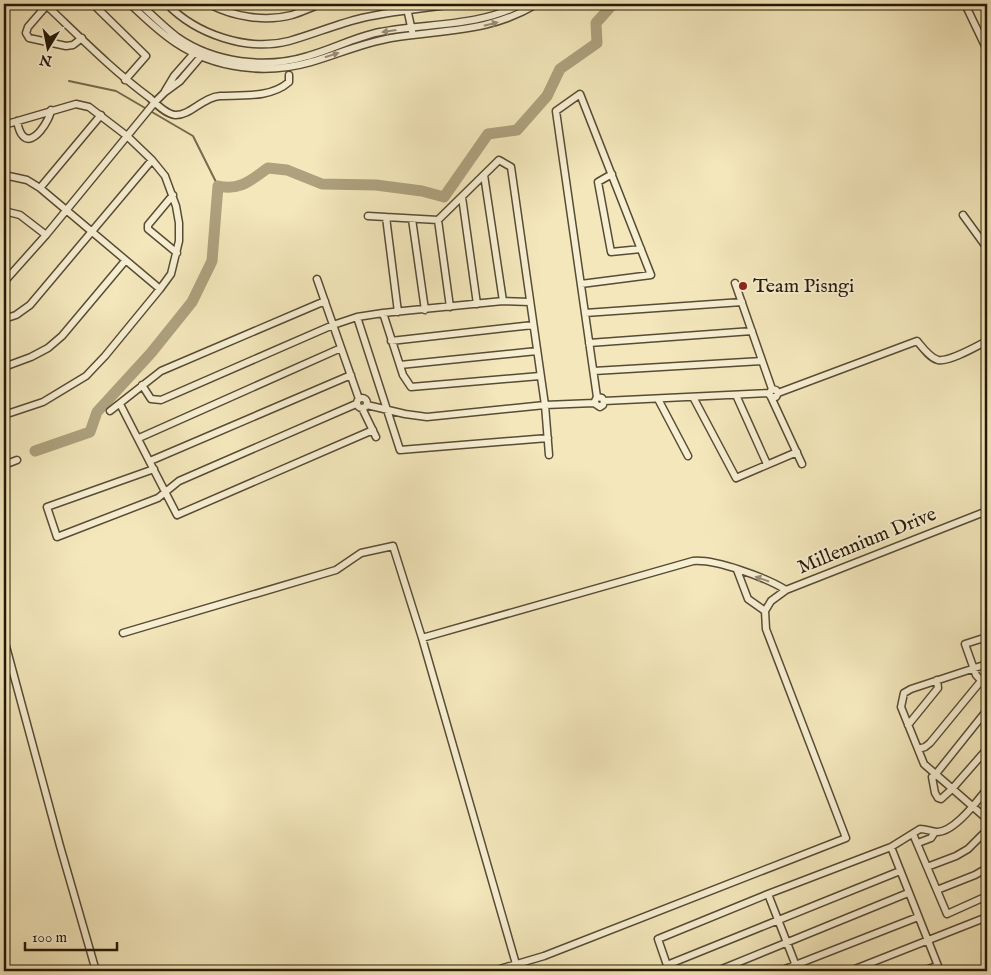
<svg xmlns="http://www.w3.org/2000/svg" width="991" height="975" font-family="'IM FELL English',serif">
<style>
.lines{fill:none;stroke-linecap:round;stroke-linejoin:round}
.stream{stroke:#776a4e;stroke-width:2}
.river{stroke:#ada17e;stroke-width:11}
.street-casing{stroke:#584c34;stroke-width:9}
.street{stroke:#f7efd3;stroke-width:6}
.oneway{fill:#988e77}
.poi-dot{fill:#8f2418;stroke:#f7efd3;stroke-width:2}
.labels{text-anchor:middle;dominant-baseline:central;stroke-width:4;stroke-linejoin:round;paint-order:stroke}
.poi-label{font-size:20px;fill:#251807;stroke:#f7efd3;text-anchor:start}
.street-label{font-size:20px;fill:#251807;stroke:#f7efd3}
</style>
<rect width="100%" height="100%" fill="#f3e7bb"/>
<filter id="stains"><feTurbulence type="fractalNoise" baseFrequency=".004" numOctaves="4"/><feColorMatrix values="0 0 0 0 .2 0 0 0 0 .09 0 0 0 0 .02 0 0 0 .5 -.17"/></filter>
<radialGradient id="worn" r=".72"><stop offset=".6" stop-color="#630" stop-opacity="0"/><stop offset="1" stop-color="#630" stop-opacity=".3"/></radialGradient>
<g class="lines">
<path class="stream" d="M69 81 116 91 193 136 218 186"/>
<path class="river" d="M35 451 90 432 97 412 151 353 192 302 212 261 218 186C240 191 251 180 268 168L287 170 322 184 376 185 422 191 444 197 488 134 517 130 547 96 560 69 597 43 596 23 613 4"/>
<g class="street-casing">
<path id="street" d="M45 4C79 36 112 70 150 98 156 104 166 114 175 115 190 116 203 97 220 96 242 95 271 98 289 82V75
M93 4 146 56 125 80
M130 4C145 18 159 32 176 43 215 69 266 75 311 62 338 54 363 43 391 38 445 29 488 33 537 4
M140 4C152 15 164 27 177 37 214 63 266 69 308 56 333 49 355 37 380 32 426 23 479 27 521 4
M167 4C196 34 247 52 289 41 314 34 337 24 362 18 393 11 425 8 456 4
M209 4C234 17 265 22 292 15 302 12 312 7 321 4
M406 4 412 31
M965 4 987 50
M47 5 28 27 26 33 29 38 66 46 73 45 82 38
M165 91 174 76 196 51
M17 121C18 126 19 132 23 136 33 147 50 120 51 110
M4 125 76 104 89 107 127 136 152 160 165 176 176 206 179 223V241L171 274 160 289 105 356 86 376 43 402 4 415
M612 174 598 182 611 252 641 249
M4 175 27 180 40 188 160 289
M484 175 503 301
M40 188 101 115
M173 195 148 225V229L177 253
M462 197 477 304
M4 211 20 215 46 235
M963 215 987 248
M368 216 438 220 499 160 511 167 545 405 549 455
M386 217 398 312
M412 219 425 310
M438 220 450 307
M317 279 359 399
M4 282 46 235 155 102 165 92 180 81 203 54
M735 283 772 389
M581 284 651 275 580 94 556 111 597 397
M383 313 403 375 411 387 540 376
M585 313 742 302
M357 317 400 450 548 438
M4 319 16 315 30 305 152 160
M391 341 533 325
M589 343 752 331
M400 365 537 351
M4 367 31 357 48 348 62 336 125 261
M594 371 762 361
M142 385 151 399 161 400 333 325 357 317 383 313 503 301 530 302
M778 393 776 390 772 389 769 394 771 397H776L778 393 917 341C922 347 930 358 938 360 950 362 977 346 987 341
M736 395 767 464
M693 397 736 478 797 452
M771 397 802 464
M357 403a5 5 0 1 1 10 0a5 5 0 1 1-10 0Z
M658 399 688 456
M604 401 603 405 600 407 594 403 597 397 602 398 604 401 769 393
M120 404 177 515 373 430
M367 405 405 414 427 417 545 405 594 403
M362 408 376 437
M110 411 161 371 325 301
M139 438 341 348
M150 461 351 375
M4 465 17 460
M154 469 47 507 57 537 158 498 179 481 356 404
M737 570 748 599 765 611
M765 611 771 601 786 590 987 511
M123 633 336 570 361 553 393 546 422 638 516 964
M987 637 965 644 976 675 987 687
M422 638 693 561C716 559 767 578 786 590
M4 639 60 846 96 971
M987 664 911 689 904 693 901 707 924 764 987 819
M987 710 935 775 932 777 935 793 938 798 941 799 952 789 987 749
M908 725 938 688 937 680
M918 749 925 747 930 743 981 681
M913 834 947 914 987 896
M918 843 931 838 935 832
M891 847 940 971
M927 867 956 856 968 849 987 830
M937 890 975 875 987 868
M768 894 798 971
M667 965 900 871
M493 971 544 956 846 838 766 629 765 611
M669 971 658 939 768 894 891 847 920 829C926 829 930 831 936 832 954 833 977 801 987 789
M717 971 908 893
M780 971 918 917
M850 971 987 917
M922 971 937 966"/>
</g>
<use href="#street" class="street"/>
</g>
<defs><path id="oneway-solid" d="M-6-.8H1V-3.2L6.5 0L1 3.2V.8H-6Z" transform="scale(1.25)"/></defs>
<g class="oneway">
<use href="#oneway-solid" transform="translate(491 24) rotate(-14)"/>
<use href="#oneway-solid" transform="translate(389 31) rotate(172)"/>
<use href="#oneway-solid" transform="translate(332 55) rotate(-18)"/>
<use href="#oneway-solid" transform="translate(762 579) rotate(-161)"/>
</g>
<circle class="poi-dot" cx="743" cy="286" r="5"/>
<g class="labels">
<g class="poi-label">
<text x="753" y="286">Team Pisngi</text>
</g>
<g class="street-label">
<text transform="translate(867 541) rotate(-22)">Millennium Drive</text>
</g>
</g>
<rect width="991" height="975" fill="none" stroke="#f3e7bb" stroke-width="20"/>
<rect x="5" y="5" width="981" height="965" fill="none" stroke="#251807" stroke-width="2.5"/>
<rect x="10" y="10" width="971" height="955" fill="none" stroke="#251807"/>
<g transform="translate(48 48) rotate(190)" stroke="#f7efd3" stroke-width="4" paint-order="stroke">
<path d="M0-4L9 19L0 12L-9 19Z" fill="#251807"/>
<text y="-8" font-size="14" font-weight="bold" text-anchor="middle" fill="#251807">N</text>
</g>
<path d="M25 942v8h92v-8" fill="none" stroke="#251807" stroke-width="2.5"/>
<text x="32" y="942" font-size="15" fill="#251807" stroke="#f7efd3" stroke-width="4" paint-order="stroke">100 m</text>
<rect width="100%" height="100%" filter="url(#stains)"/>
<rect width="100%" height="100%" fill="url(#worn)"/>
</svg>
